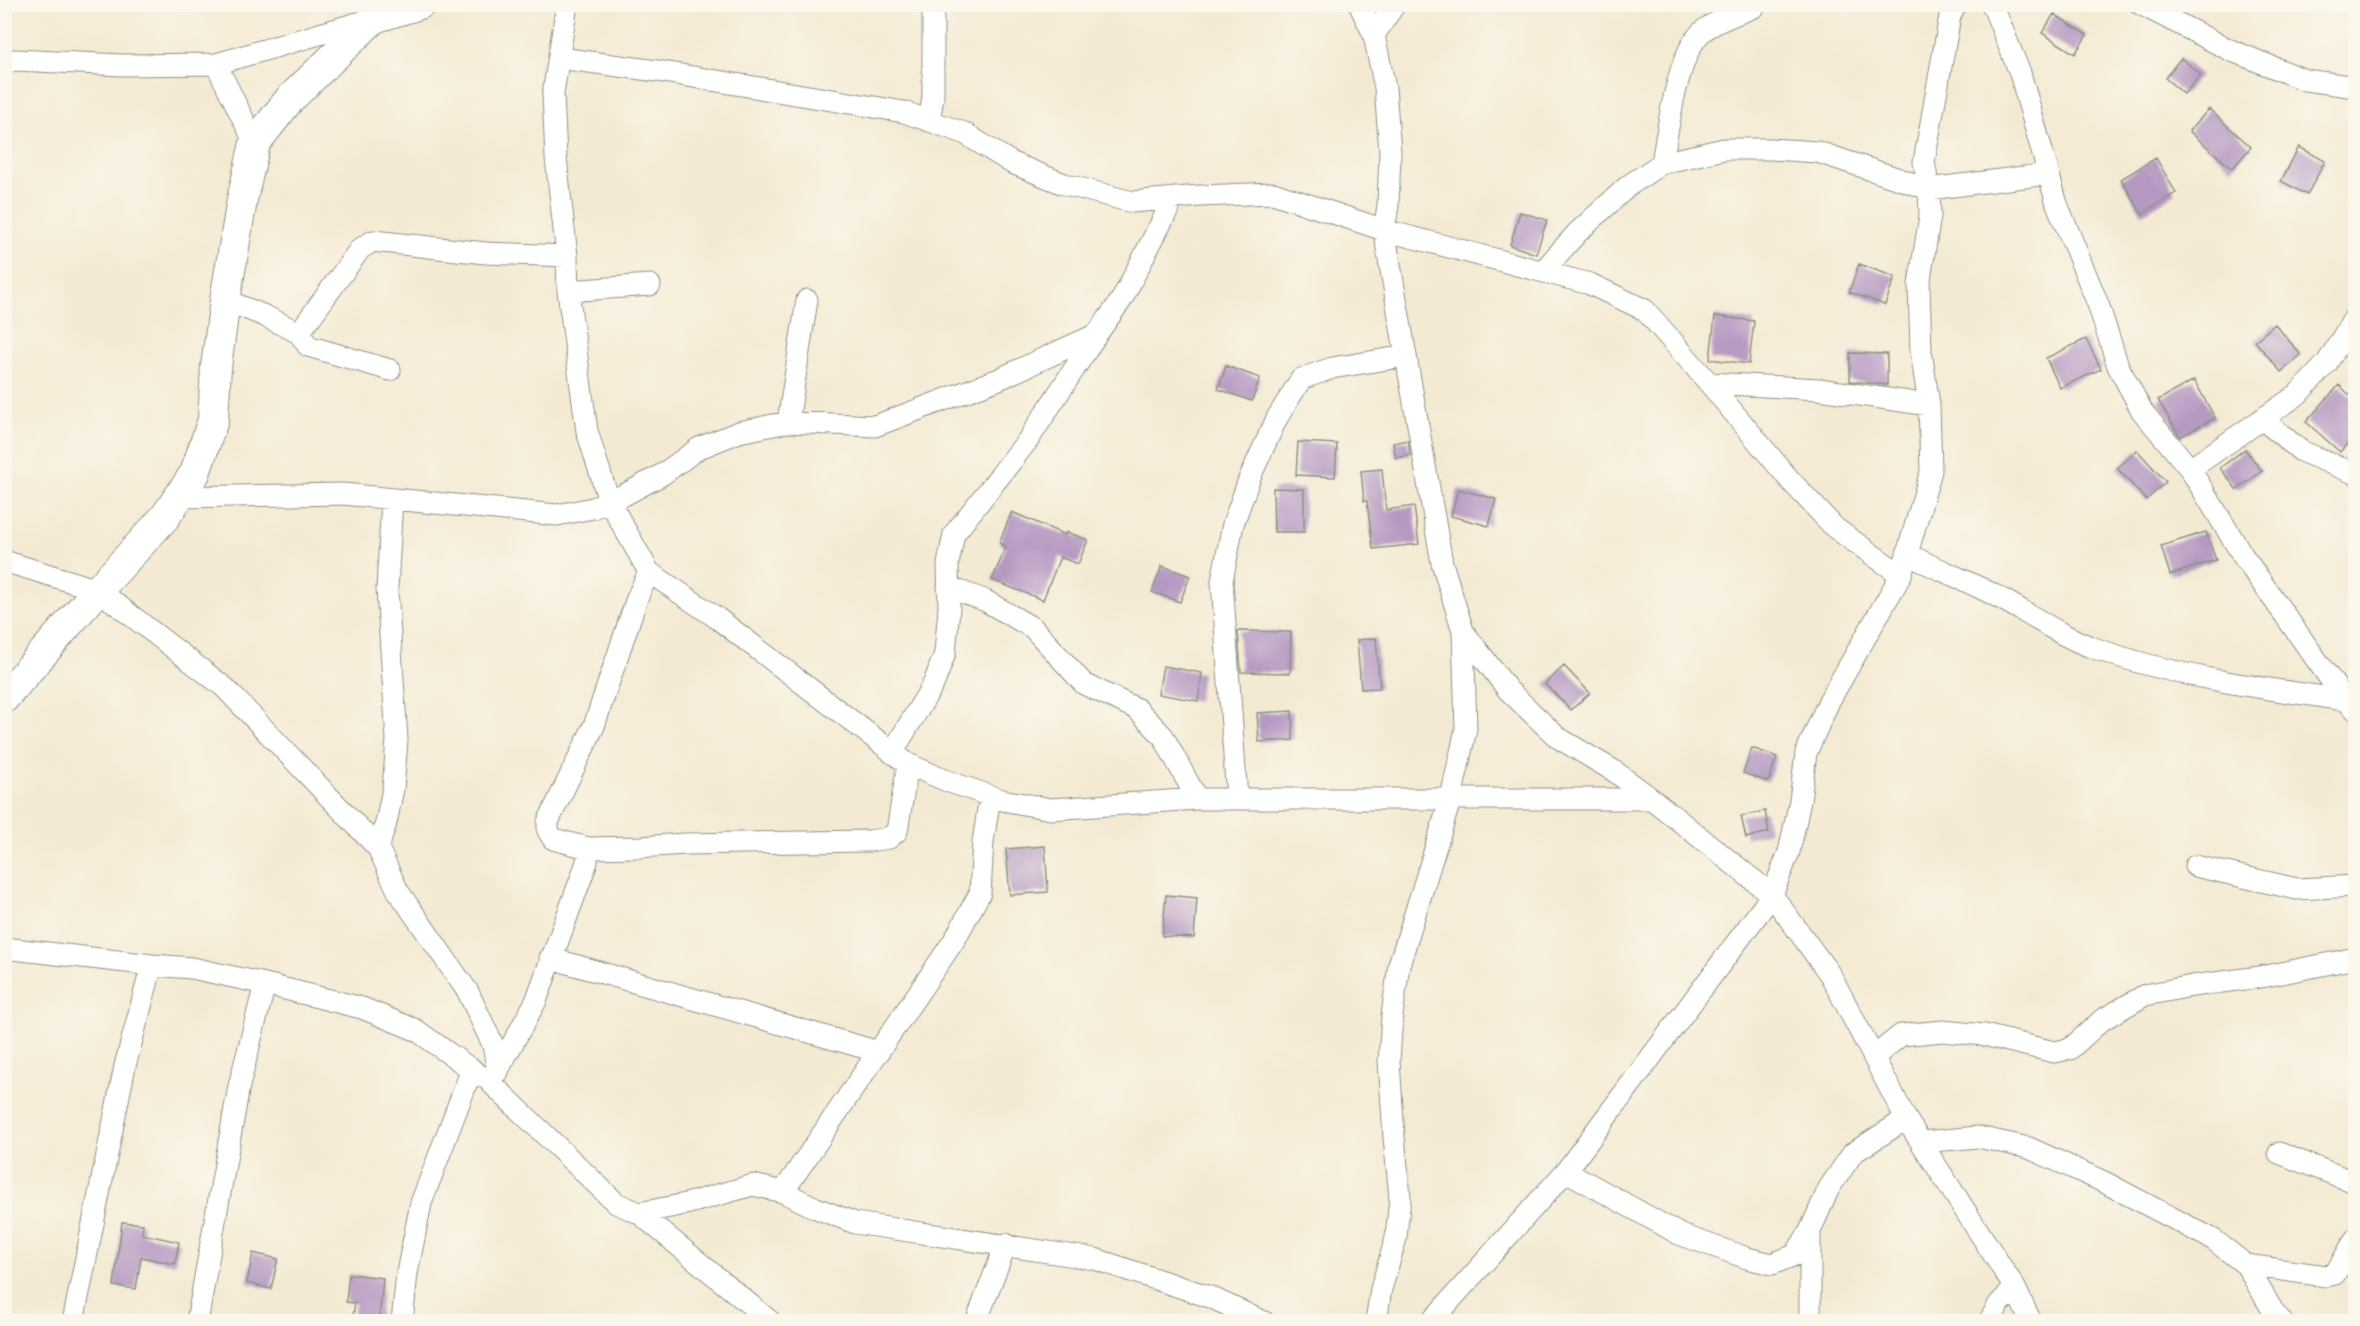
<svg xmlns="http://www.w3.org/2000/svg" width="2360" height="1326" font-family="Pangolin,sans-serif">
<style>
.building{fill:#b699c2}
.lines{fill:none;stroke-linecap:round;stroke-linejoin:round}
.street-casing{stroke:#8a9484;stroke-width:23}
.secondary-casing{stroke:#8a9484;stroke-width:32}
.street{stroke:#fff;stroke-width:21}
.secondary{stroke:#fff;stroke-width:30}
</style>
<rect width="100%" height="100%" fill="#fbf7ec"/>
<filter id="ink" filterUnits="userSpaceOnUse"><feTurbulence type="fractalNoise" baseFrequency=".0167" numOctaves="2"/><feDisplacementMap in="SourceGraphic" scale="12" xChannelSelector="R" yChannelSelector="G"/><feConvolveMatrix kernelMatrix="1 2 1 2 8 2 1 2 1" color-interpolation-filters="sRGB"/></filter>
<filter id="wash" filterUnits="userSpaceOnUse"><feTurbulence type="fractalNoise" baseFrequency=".008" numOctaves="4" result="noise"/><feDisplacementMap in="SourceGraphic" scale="24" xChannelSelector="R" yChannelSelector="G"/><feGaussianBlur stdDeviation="1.35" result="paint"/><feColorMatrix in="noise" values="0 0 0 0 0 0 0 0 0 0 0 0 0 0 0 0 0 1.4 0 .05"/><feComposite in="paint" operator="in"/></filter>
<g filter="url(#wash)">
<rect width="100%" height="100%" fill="#f4ead3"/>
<g id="blocks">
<path class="building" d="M2054 14 2087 35 2075 54 2042 33Z
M2181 58 2201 75 2184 94 2165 78Z
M2209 109 2251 147 2232 169 2189 131Z
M2299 147 2325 161 2307 195 2281 181Z
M2156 158 2176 193 2142 214 2121 179Z
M1520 212 1547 220 1536 254 1510 245Z
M1859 264 1895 277 1885 305 1849 292Z
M1715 316 1754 321 1749 364 1710 359Z
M2275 324 2301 355 2281 372 2255 341Z
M2086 339 2101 369 2060 388 2046 358Z
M1850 353 1887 354V385L1850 381Z
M1226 366 1260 378 1252 401 1218 389Z
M2194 380 2215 418 2180 437 2158 400Z
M2339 385 2355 400V435L2340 452 2306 422Z
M1408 440 1410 455 1396 458 1393 443Z
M1298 442 1337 444 1335 477 1296 475Z
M2245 449 2262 471 2237 490 2220 468Z
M2137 450 2166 482 2146 500 2117 468Z
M1382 469 1386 510 1414 506 1419 544 1373 549 1367 501H1364L1361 471Z
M1273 488 1304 489V532H1274Z
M1458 489 1496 499 1489 526 1451 516Z
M1012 512 1065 535 1066 532 1088 540 1078 564 1060 557 1043 600 992 580 1006 547 999 543Z
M2206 532 2216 560 2170 575 2161 546Z
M1162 566 1190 576 1180 602 1152 592Z
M1238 631 1291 632 1290 673 1241 672Z
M1376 638 1380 688 1361 689 1357 640Z
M1163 666 1202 673 1198 701 1158 694Z
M1564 666 1590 693 1571 710 1545 684Z
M1292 711 1293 740 1259 742 1257 713Z
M1752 748 1777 757 1768 782 1743 773Z
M1765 811 1769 832 1746 838 1741 816Z
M1045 846 1048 892 1010 895 1006 849Z
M1166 895 1197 898 1194 938 1162 936Z
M122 1222 143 1224 142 1234 179 1242 175 1264 141 1257 136 1289 114 1286Z
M253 1253 278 1259 271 1289 247 1283Z
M349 1274 383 1278 379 1322H352L355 1303 346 1302Z"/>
</g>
</g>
<g filter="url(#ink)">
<use href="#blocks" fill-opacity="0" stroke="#8a9484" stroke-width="1.5"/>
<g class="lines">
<g class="street-casing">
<path id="street" d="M567 4 553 94 556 158 567 256 568 291 587 431 609 501 649 572
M1359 4 1374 35 1385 88 1390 152 1388 206 1384 230 1442 563 1463 631 1466 729 1451 798 1399 965 1392 1016 1389 1061 1394 1137 1400 1197 1396 1238 1381 1289 1376 1322
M1992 4 2020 73 2057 204 2098 304 2118 366 2142 411 2190 469 2243 556 2345 700 2356 710
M2140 4 2230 50 2305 80 2356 87
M1374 35 1395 4
M559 58 657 71 904 112 964 133 1012 163 1064 184 1132 202 1200 196 1273 193 1384 230 1590 284 1645 310 1709 383 1789 479 1835 528 1901 575
M4 64 14 60 123 65 216 64 255 143
M216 64 368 20
M929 121 933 97V4
M1662 163C1668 130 1677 52 1703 31 1717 20 1737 14 1754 7V4
M1543 271 1577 233 1628 186 1662 163 1724 149H1770L1818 152 1929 189 2048 174
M568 291 650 285
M225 300 265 316 299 333 308 346 390 370
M299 333 360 249 373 241 486 253 567 256
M1709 383 1819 389 1929 405
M2262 419 2301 451 2356 474
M788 422 807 300
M2190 469 2297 395 2327 363 2356 315
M179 497 343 494 557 515 593 508 624 495 663 474 699 448 739 432 788 422 875 426 999 379 1097 334 1122 299 1174 198
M392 499 387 589 397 740 393 789 386 823 378 848 398 891 468 992 493 1045 498 1072
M1907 554C1937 569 1968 581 1998 597 2030 614 2060 636 2094 648 2174 677 2261 688 2345 700
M4 561 98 590 224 687 378 848
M948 587 984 600 1033 628 1084 684 1137 709 1163 736 1197 799
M1463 631 1508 690 1557 737 1614 771 1652 799 1772 895 1831 976 1906 1119 2015 1288 2031 1322
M892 753 934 683 945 653 949 608 948 564 954 534 1028 440 1097 334
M1237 799 1222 581 1233 524 1250 477 1277 418 1301 379 1332 368 1406 356
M588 848 639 847 685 844 869 841 889 838 897 831 908 764
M2195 866 2297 889 2356 886
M4 948 152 965 192 968 265 984 239 1086 197 1322
M550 958 879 1052
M265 984 362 1008 416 1030 482 1077
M1875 1056 1901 1035 1943 1031 1984 1035 2054 1052 2070 1049 2102 1020 2145 995 2192 986 2267 976 2356 958
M1922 1142 1978 1137 2029 1148 2104 1182 2214 1240 2246 1265 2273 1311 2282 1322
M2279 1153 2356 1183
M1566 1171 1679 1234 1747 1258 1772 1264 1795 1255 1810 1231 1829 1188 1853 1153 1906 1119
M783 1192 955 939 980 893 983 842 990 796
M639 1213 771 1322
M2246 1265 2326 1276 2335 1274 2356 1238
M73 1322 125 1066 152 965
M402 1322 407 1273 421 1203 472 1069
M976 1322 1006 1244
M1264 1322 1210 1297 1095 1259 855 1223 816 1208 783 1192 753 1185 686 1204 639 1213 616 1203 491 1083 536 1001 587 862 588 848 553 839 548 831V822L594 726 637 598 649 572 717 618 908 764 947 781 1002 800 1051 809 1197 799H1652
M1431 1322 1566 1171 1772 895 1789 852 1800 801 1806 753 1829 701 1901 575 1931 471 1929 405 1921 351 1919 285 1930 216 1929 189 1924 162 1950 16 1956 4
M1810 1322V1231
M1989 1322 1999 1304 2015 1288"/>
</g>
<g class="secondary-casing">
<path id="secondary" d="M4 698 98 590 165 517 195 473 213 420 216 367 225 300 242 200 255 143 289 100 374 18 420 4"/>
</g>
<use href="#street" class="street"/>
<use href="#secondary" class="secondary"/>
</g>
</g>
<rect width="2360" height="1326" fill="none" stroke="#fbf7ec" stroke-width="24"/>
</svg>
